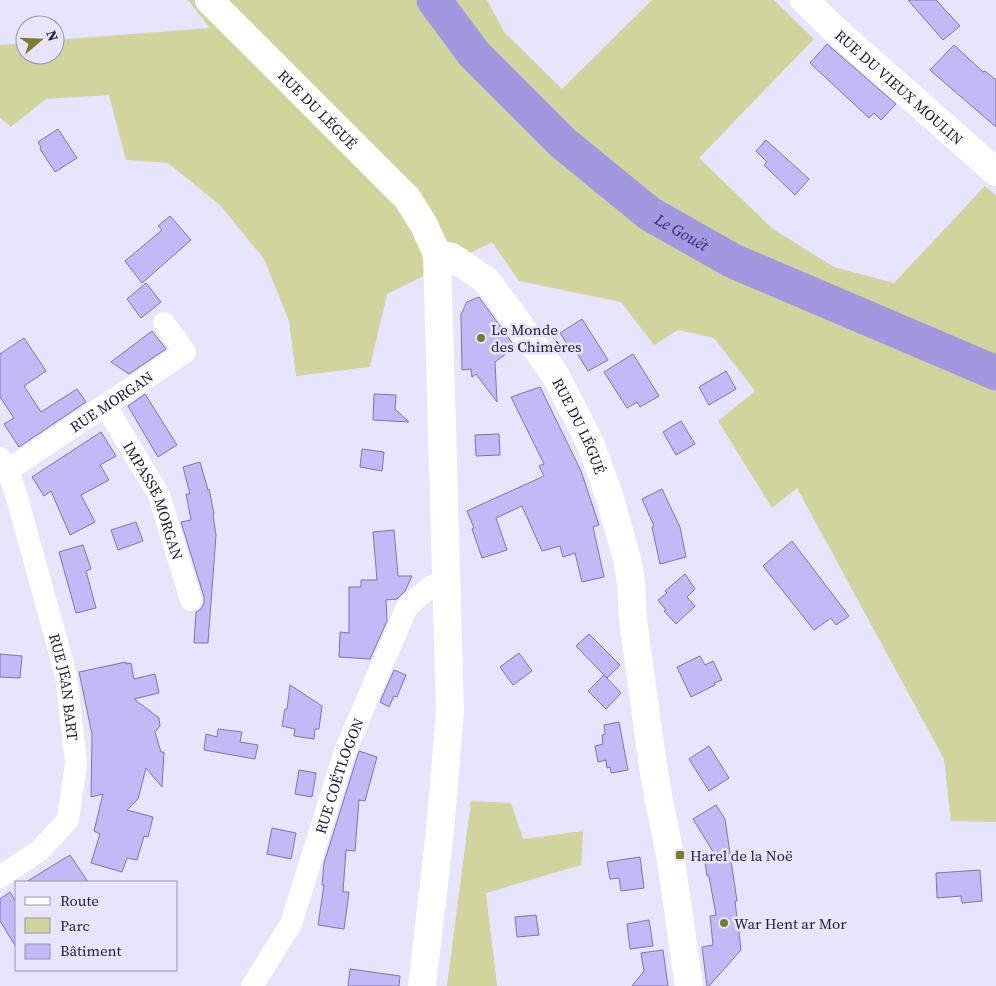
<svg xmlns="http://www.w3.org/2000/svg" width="996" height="986" font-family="'Source Serif 4',serif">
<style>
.green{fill:#d1d49c}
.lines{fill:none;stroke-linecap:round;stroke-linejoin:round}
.river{stroke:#a298df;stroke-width:35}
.building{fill:#c1baf6;stroke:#7c75ac}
.minor{stroke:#fff;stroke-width:22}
.tertiary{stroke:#fff;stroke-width:28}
.secondary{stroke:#fff;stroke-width:28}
.poi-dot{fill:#7b7c24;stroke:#e7e4fd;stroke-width:2}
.labels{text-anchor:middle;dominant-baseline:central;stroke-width:5;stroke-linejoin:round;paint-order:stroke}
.street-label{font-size:15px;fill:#201d33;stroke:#e7e4fd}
.poi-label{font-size:15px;fill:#201d33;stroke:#e7e4fd;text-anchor:start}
.water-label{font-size:16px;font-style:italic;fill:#392274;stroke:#e7e4fd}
</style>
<rect width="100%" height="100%" fill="#e7e4fd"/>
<path class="green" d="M188 0H487L504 32 562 89 652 0H774L814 39 699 158 773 229 834 267 894 283 985 186 996 196V822L951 821 944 759 797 488 772 508 718 421 755 391 714 338 678 330 654 345 621 302 519 281 492 242 387 294 370 367 296 376 289 321 264 259 220 205 168 163 126 160 109 95 46 99 11 127 0 118V45L25 43V55H55V40L210 28Z
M471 801 511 803 523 839 583 831 581 865 486 893 497 986H447Z"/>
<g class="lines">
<path class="river" id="s1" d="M434 0 474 54 563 143 650 214 733 261 996 373"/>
</g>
<path class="building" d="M908 0H936L960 26 943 40Z
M827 44 896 104 881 120 874 113 869 118 810 63Z
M954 45 983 72 985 71 996 80V127L930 70Z
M58 129 77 158 55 172 40 149 41 147 38 142Z
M766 140 809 179 795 195 764 165 767 162 756 151Z
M170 216 191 240 142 283 125 261 162 230 158 226Z
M146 283 161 302 141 318 127 299Z
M479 297 515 347 495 362 497 402 476 374 472 377 471 369 462 370 461 314 467 302Z
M582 319 608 360 588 371 574 348 571 350 560 333Z
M152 331 166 349 129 374 111 362Z
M24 338 46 371 24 386 41 412 77 389 86 402 19 447 4 424 14 418 0 397V354Z
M633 354 659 396 640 407 637 402 627 408 604 372Z
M726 371 736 389 709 405 699 387Z
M540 387 581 471 599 525 593 527 604 577 582 582 575 553 563 557 560 546 542 551 522 506 496 518 507 550 482 558 472 529 474 528 467 511 544 476 539 466 544 464 511 397Z
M145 394 177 445 158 457 128 406Z
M374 394 396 395 395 409 409 422 373 420Z
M681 421 695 444 676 455 663 432Z
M101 432 116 456 100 465 109 480 81 495 95 522 70 535 51 491 44 496 32 477Z
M499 434 500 455 476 456 475 435Z
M362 449 384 452 382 471 360 467Z
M200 462 208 490 209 489 214 514 213 515 216 535 208 643H194L196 612 201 609 204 603V597L181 522 191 520 186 494H190L183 467Z
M662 489 680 527 686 557 660 564 652 527 654 526 642 499Z
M136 522 143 541 118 550 111 530Z
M394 530 398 576H412L405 591 397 599 386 600 387 621 370 659 339 657 340 632 349 633V587H361V580H377L373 532Z
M792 541 849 616 836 625 831 618 814 630 763 566Z
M83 545 91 569 86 571 96 608 76 613 59 552Z
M685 574 695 589 687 597 695 606 676 624 664 611 666 610 658 600 667 593 665 591Z
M589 634 620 665 607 678 576 646Z
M519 653 532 671 513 685 500 667Z
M0 654 22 656 20 678 0 677Z
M700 656 705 665 713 661 722 680 714 683 715 685 691 697 677 667Z
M126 662V664L131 663 134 679 155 674 159 693 134 699 159 718 160 726 155 732 161 752H164L162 787 146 768 138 799 127 810 153 817 148 837 144 836 137 860 127 858 122 872 91 863 100 834 94 831 103 794 91 797 92 734 79 672Z
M394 670 406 675 397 697 394 696 389 707 380 702Z
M604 675 621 693 606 709 588 691Z
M290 685 322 706 319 729H315L314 739 294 736 295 729 282 726 285 709H287Z
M619 722 628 770 611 773 610 767 607 768 606 760 598 762 595 746 603 744 602 735 605 734 604 725Z
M218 729 242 732 240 742 258 745 255 759 204 750 206 734 217 737Z
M709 746 729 778 709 791 689 759Z
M359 751 377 757 365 801 359 800 355 851 346 850 343 892H349L344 929 318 925 324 885H322L324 863Z
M299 770 316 773 312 797 295 794Z
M716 805 725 819 737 901H735L741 950 709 986H707L702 947 713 945 710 916 716 915 709 876H707L704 856 715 855 693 819Z
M272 828 296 833 291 859 267 854Z
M70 855 88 882H26Z
M640 857 644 888 621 891 619 878 610 879 607 862Z
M980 870 982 901 962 903 961 896 937 898 936 873Z
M10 892 16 902V947L0 921V899Z
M536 915 539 935 517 937 515 917Z
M649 920 653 946 630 949 627 924Z
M663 950 668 986H632L644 971 641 953Z
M350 969 400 976 399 986H348Z"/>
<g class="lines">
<g class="minor">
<path id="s2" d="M105 405 159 495 191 600"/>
<path id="s3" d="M0 458 8 470 16 494 66 675 76 763 68 820 39 851 0 877"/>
<path id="s4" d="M8 470 185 352 164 323"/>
<path id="s5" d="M252 986 291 924 345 751 407 607 430 587 446 583"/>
</g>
<g class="tertiary">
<path id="s6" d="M209 0 407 198 424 225 437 254 452 257 487 281 518 323 554 373 573 409 591 445 609 495 627 559 631 582 633 620 653 766 659 801 670 854 689 986"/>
<path id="s7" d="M804 0 833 28 996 172"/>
</g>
<path class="secondary" d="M422 986 440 831 450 711 437 254"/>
</g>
<g class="poi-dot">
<circle cx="481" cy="338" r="5"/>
<rect x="675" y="850" width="10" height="10" rx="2.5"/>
<circle cx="724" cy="923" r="5"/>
</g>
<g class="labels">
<g class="street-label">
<text stroke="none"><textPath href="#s7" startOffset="129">RUE DU VIEUX MOULIN</textPath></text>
<text stroke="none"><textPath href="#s6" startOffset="154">RUE DU LÉGUÉ</textPath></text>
<text stroke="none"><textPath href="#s4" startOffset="124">RUE MORGAN</textPath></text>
<text stroke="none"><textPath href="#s6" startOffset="574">RUE DU LÉGUÉ</textPath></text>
<text stroke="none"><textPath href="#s2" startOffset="108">IMPASSE MORGAN</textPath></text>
<text stroke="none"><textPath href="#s3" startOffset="239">RUE JEAN BART</textPath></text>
<text stroke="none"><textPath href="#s5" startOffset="229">RUE COËTLOGON</textPath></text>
</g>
<g class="poi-label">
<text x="491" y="329">Le Monde<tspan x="491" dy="17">des Chimères</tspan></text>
<text x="690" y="855">Harel de la Noë</text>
<text x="734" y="923">War Hent ar Mor</text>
</g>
<g class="water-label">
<text stroke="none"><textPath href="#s1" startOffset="342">Le Gouët</textPath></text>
</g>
</g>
<rect x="15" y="881" width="162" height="90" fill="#e7e4fd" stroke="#9794ac"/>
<rect x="25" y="897" width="25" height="8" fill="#ffffff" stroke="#9794ac"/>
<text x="60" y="906" font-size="15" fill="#201d33">Route</text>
<rect x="25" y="918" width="25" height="15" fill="#d1d49c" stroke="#9794ac"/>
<text x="60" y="931" font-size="15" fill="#201d33">Parc</text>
<rect x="25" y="944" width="25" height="15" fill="#c1baf6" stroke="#9794ac"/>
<text x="60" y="956" font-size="15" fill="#201d33">Bâtiment</text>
<g transform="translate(40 40) rotate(71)"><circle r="24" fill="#e7e4fd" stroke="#9794ac"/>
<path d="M0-4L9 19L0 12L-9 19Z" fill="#7b7c24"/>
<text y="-8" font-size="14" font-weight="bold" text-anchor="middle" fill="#201d33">N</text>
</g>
</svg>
